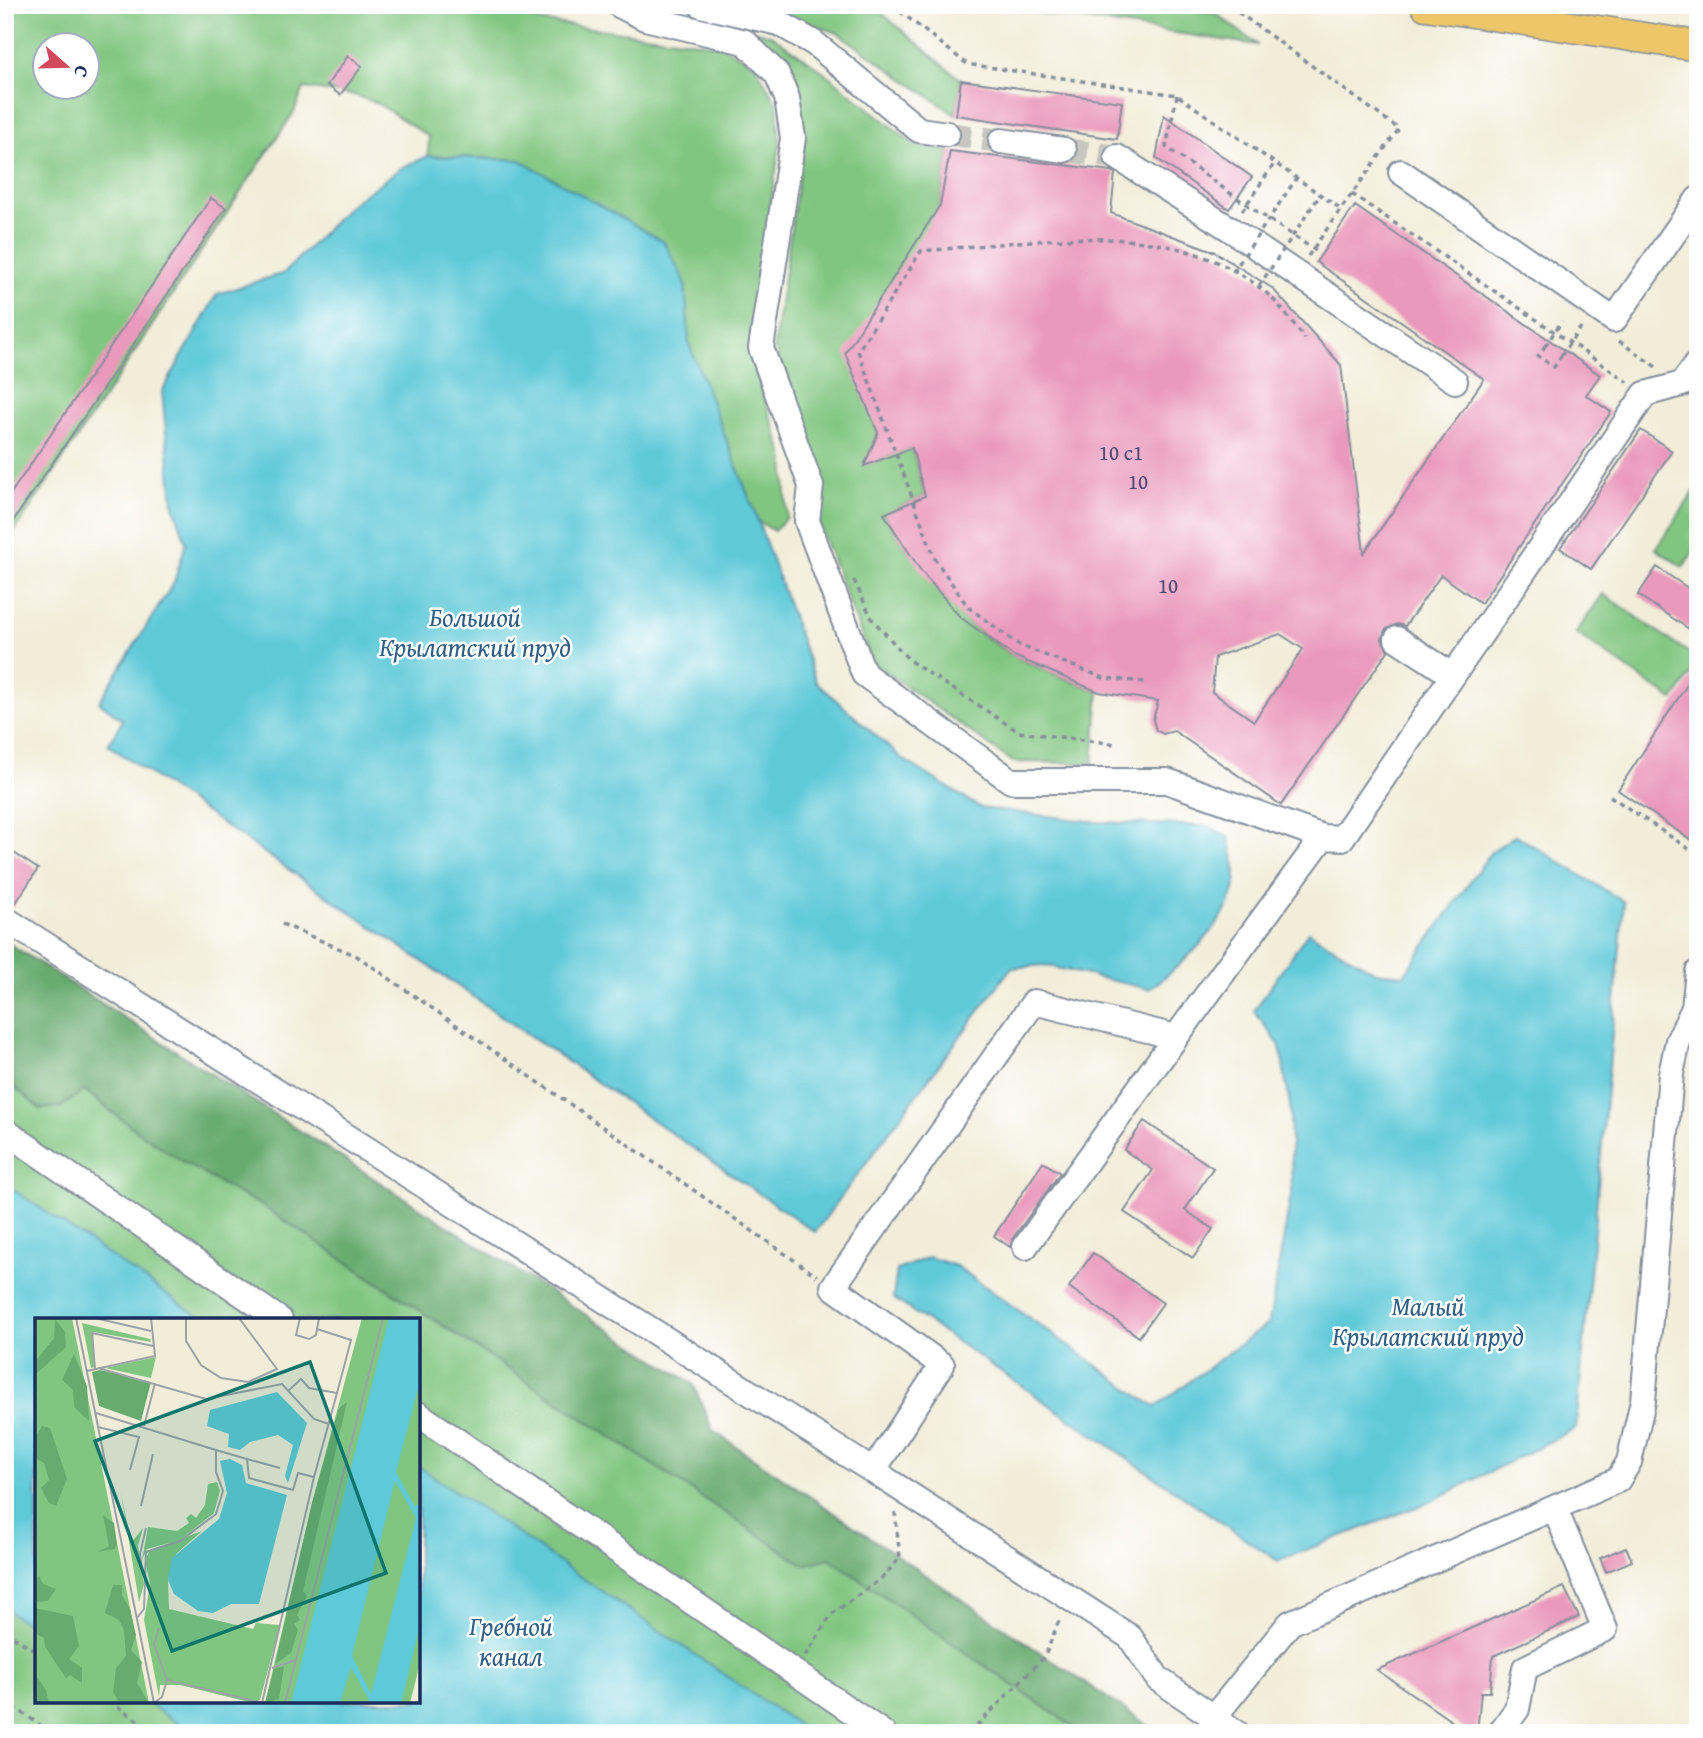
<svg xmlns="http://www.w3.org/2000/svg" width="1703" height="1738" font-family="'Gentium Book Plus',serif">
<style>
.green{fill:#81c680;stroke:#4e7a6f;stroke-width:2;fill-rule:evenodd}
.forest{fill:#68ab6e;stroke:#426d66;stroke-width:2}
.water{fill:#5ec9d8;stroke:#3c7c9b;stroke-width:2}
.building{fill:#ea99bc;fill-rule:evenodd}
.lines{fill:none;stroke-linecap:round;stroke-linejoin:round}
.minor-tunnel{stroke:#c7c7c0;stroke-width:24;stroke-dasharray:24 12;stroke-linecap:butt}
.minor-casing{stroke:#868e9c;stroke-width:28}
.major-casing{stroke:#868e9c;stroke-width:33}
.path{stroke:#868e9c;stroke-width:3.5;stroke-dasharray:5 5;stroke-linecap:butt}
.minor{stroke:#fff;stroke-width:24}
.major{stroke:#ecc669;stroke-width:30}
.path-bridge{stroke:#868e9c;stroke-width:3.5;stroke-dasharray:5 5;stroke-linecap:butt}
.labels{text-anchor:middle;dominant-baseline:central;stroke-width:5;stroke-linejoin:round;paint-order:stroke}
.number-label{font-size:21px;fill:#4f4a76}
.water-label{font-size:26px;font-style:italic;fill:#2f5d83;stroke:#fff}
.inset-road{fill:none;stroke:#9ca1a8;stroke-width:2}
.view{fill:#0f766e;fill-opacity:0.15;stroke:#0f766e;stroke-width:3.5}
.inset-edge{fill:none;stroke:#1b2f5e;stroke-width:3.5}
</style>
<rect width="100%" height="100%" fill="#fff"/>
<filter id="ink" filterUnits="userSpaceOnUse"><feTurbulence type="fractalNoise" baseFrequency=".0143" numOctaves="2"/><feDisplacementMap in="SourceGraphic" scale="14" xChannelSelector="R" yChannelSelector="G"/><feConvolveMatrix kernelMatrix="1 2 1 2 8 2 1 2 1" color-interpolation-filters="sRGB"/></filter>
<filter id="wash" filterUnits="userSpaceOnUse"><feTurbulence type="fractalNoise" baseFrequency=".00686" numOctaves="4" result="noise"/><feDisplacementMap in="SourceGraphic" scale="28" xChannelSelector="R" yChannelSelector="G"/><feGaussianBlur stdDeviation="1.57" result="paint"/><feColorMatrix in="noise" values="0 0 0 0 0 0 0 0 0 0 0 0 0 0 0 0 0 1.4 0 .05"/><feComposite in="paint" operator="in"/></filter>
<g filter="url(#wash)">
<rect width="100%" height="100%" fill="#f2edd9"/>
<path class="green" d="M5 5H500L538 21 720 45 755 65 777 104 780 145 751 329 752 361 784 456 787 517 774 531 758 521 689 344 685 282 520 160 428 156 429 137 377 103 354 95 304 88 294 112 5 546ZM46 46H88V88H46Z
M757 5H872L961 80 956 115 838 33Z
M983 5H1166L1215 13 1258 45Z
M725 23 771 35 820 69 915 145 950 151 940 205 878 433 865 465 912 448 925 496 884 515C920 569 956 624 1015 656 1041 671 1072 680 1099 692L1093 763 1013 762 872 662 819 525 824 484 774 346 805 134 797 87 770 47Z
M1698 486V545L1683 567 1656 549Z
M1603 594 1698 659V665L1673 700 1576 633Z
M5 941 693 1384 713 1431 1159 1733H5ZM37 1320H418V1701H37Z"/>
<path class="forest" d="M5 941 693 1384 713 1431 1159 1733H1082L829 1558 804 1565 261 1205C198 1174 139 1136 85 1090L61 1107 40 1109 13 1086 9 1063 5 1061Z"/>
<path class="water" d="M428 156 520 160 664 242 685 282 689 344 758 521 816 682 901 758 981 808 1097 822 1208 826 1229 837C1231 849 1236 863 1236 875 1236 918 1181 966 1149 989L1044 965 1011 968 815 1232 108 745 123 720 99 702 174 582 186 543 173 502 162 392 217 294 284 273 351 204 401 168Z
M1516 835 1624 902 1576 1428 1432 1501 1278 1561 893 1298 897 1270 929 1257 956 1266 1155 1407 1269 1323 1292 1189 1290 1105 1280 1046 1254 1011 1308 932 1376 972 1404 975 1491 852Z
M5 1184 204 1320H37V1630L5 1609Z
M418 1466 810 1733H192L145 1701H418Z"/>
<g id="blocks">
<path class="building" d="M348 56 362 66 340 95 327 85Z
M961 80 1122 102 1117 139 956 115Z
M1164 115 1252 177 1229 209 1156 158Z
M950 151 1112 171 1115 173 1111 213 1213 251 1272 288 1341 365 1364 553 1484 379 1316 262 1355 206 1600 375 1586 395 1611 412 1481 603 1441 575 1405 626 1397 624 1385 630 1382 639 1388 651 1281 805 1174 731 1163 734 1156 730 1153 720 1158 701 1099 692 1014 656 960 617 921 571 884 514 925 496 912 448 864 466 878 433 845 353 940 205ZM1280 634 1303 649 1254 721 1212 692 1215 657Z
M211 198 226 208 5 533V502Z
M1641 430 1672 451 1591 569 1560 548Z
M1657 567 1698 595V635L1638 595Z
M1698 668V845L1618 790Z
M5 847 38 869 13 907 5 904Z
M1144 1121 1213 1168 1185 1210 1213 1229 1193 1258 1124 1212 1153 1170 1124 1150Z
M1043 1162 1060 1173 1013 1238 1010 1247 994 1236Z
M1093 1253 1163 1303 1139 1337 1069 1287Z
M1626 1547 1632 1561 1606 1572 1600 1558Z
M1564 1587 1579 1617 1493 1656 1490 1692H1481L1477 1733H1469L1377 1670Z"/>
</g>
</g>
<g filter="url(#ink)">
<use href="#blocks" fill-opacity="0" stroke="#868e9c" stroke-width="2"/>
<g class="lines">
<path class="minor-tunnel" d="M947 134 1001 141
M1064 150 1117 157"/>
<g class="minor-casing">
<path id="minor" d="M619 5 645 18 745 42 777 74 787 98 793 138 761 348 811 486 807 521 864 674 1011 781H1167L1323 837 1342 838 1645 394 1682 384 1698 362
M701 5 779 23 814 43 919 130 947 134
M1001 141 1064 150
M1117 157 1230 229 1455 381
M1401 172 1614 320 1698 199
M1397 639 1452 675
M5 919 873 1471
M5 1131 280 1320
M1025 1247 1176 1037
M418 1414 883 1733
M1214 1717 1290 1623 1618 1480 1629 1462 1643 1401 1671 1074 1678 1041 1694 1008 1698 972
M1237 1733 1158 1679 1130 1637 873 1471 942 1365 833 1287 1034 1002 1176 1037 1323 837
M1500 1733 1517 1709 1525 1668 1605 1629 1555 1509"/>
</g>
<g class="major-casing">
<path id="major" d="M1426 5 1698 46"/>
</g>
<path class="path" d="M892 5 967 64 1177 95 1341 209 1399 129 1228 5
M1177 95 1166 147 1237 198
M1352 194 1628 382
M1242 211 1274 164
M1308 256 1341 209
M1578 331 1584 324
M1619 341 1659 369
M1545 346 1538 356 1554 367 1561 356
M854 580 872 619 910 661 1019 732 1116 744
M1144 682 1104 678 1019 645 968 607 935 559 858 351 921 251C1032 243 1164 214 1259 287 1278 301 1291 321 1305 339
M1610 796 1698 855
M282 924 357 956 817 1276
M5 1631 37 1652
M805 1656 832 1614 882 1578 900 1558 895 1512
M5 1701 52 1733
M109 1701 156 1733
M970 1733 1045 1656 1060 1618"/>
<use href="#minor" class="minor"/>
<use href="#major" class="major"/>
<path class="path-bridge" d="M1237 198 1316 251
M1233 272 1296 179
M1259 286 1320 195
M1545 346 1562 321
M1561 356 1578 331"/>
</g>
</g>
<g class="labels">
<g class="number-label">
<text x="1121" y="452">10 с1</text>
<text x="1138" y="481">10</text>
<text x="1168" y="585">10</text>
</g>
<g class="water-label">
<text x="475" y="616">Большой<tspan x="475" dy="30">Крылатский пруд</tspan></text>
<text x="1428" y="1305">Малый<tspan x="1428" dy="30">Крылатский пруд</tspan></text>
<text x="511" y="1625">Гребной<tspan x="511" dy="30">канал</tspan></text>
</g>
</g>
<g transform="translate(35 1318)">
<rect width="385" height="385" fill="#f2edd9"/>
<path d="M0 0H37L114 385H0ZM327 0H385V345L375 385H230L277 185ZM47 5 115 21 116 24 58 14 60 49 56 50ZM121 39 116 60 70 50ZM182 164 185 173 179 195 145 222 112 231 107 242 113 209 142 213 154 205 151 200 156 196 161 200 170 187 173 166ZM86 175 96 225 108 210 103 228 109 266 104 284ZM167 213 141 236 133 262 134 291 218 311 221 305 245 307 225 382 218 385 145 367H125L124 379 109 302 115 266 110 242 115 232Z" fill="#81c680"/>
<path d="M20 1 30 14 31 29 0 57V44L19 20ZM39 36 52 68 54 103 39 89 38 72 27 62ZM65 52 116 64 106 103 64 88 57 54ZM312 84 268 273 272 278 262 297 265 302 259 306 263 312 256 335 240 346 277 185 304 90ZM7 108 15 110 32 161 21 188 14 185 6 170 14 162 9 145 0 140 1 118ZM68 197 79 205 82 226 80 231 62 234 74 228ZM4 258 8 266 21 271 13 283 0 284V261ZM78 267H87V277L95 291 101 317 96 332 107 344 102 365 114 385 84 384 78 374 81 350 91 338 89 312 84 302 70 295ZM0 290 38 298 44 328 34 341 47 350V365L35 357 31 360 10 329 9 320 0 315ZM249 348 244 381 230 385 239 351ZM0 356 11 372 14 385H0Z" fill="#68ab6e"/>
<path d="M354 0H385V63L361 154 380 189 385 184V308L366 385H336L316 349 305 385H256ZM360 163 381 200 336 376 317 338ZM242 74 272 105 253 165 250 158 258 127 243 117 215 124 205 132 193 129 194 116 172 108 175 92ZM195 141 207 147 211 165 252 177 224 286H196L178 295 163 293 139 276 133 262 137 240 184 201 192 175 185 143Z" fill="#5ec9d8" fill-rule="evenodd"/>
<path class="inset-road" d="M41 0 119 385M60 0 116 13M151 0V23L166 47 186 60 213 64 242 51 204 0M265 0 261 17 274 21 281 17 284 0M282 11 316 22 302 75M63 50 171 81 247 66 279 101 294 106M60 51 57 15 118 28M52 53 120 38 116 0M61 95 181 132V154L188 173 181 196 145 223 111 234 109 291 102 300M109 108 120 65M63 109 104 119 95 152M181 132 212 141 214 160 258 172 263 155 279 159 302 75 274 70 266 61 253 73M212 141 245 150M106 188 118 136M107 252 105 236 111 210M124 310 119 326 132 362M237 350 261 342M119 385 127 379 132 362 227 385 279 159M250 385 348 0"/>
<path class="view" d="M275 44 351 255 137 333 60 123Z"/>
<rect width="385" height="385" class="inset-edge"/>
</g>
<rect width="1703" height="1738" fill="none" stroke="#fff" stroke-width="28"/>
<g transform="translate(66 66) rotate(110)"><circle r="33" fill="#ffffff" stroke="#a4acbf" stroke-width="2"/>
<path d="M0-5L12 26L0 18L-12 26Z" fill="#d1495b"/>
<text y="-10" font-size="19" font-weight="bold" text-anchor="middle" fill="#1b2f5e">С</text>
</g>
</svg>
